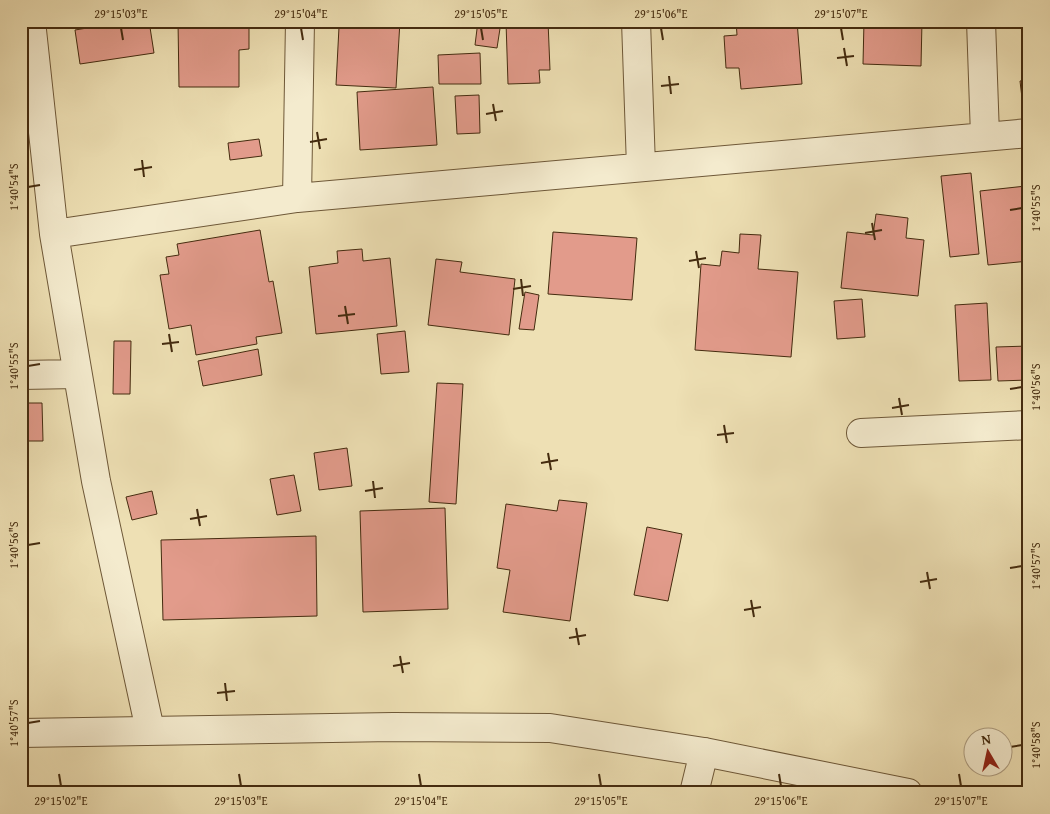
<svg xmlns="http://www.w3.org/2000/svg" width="1050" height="814" font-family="'Gentium Book Plus',serif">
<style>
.building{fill:#e29b8b;stroke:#442b0f}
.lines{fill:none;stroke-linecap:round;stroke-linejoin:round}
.minor-casing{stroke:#6e5838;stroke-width:30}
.tertiary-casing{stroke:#6e5838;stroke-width:30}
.minor{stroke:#f4ebce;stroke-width:28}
.tertiary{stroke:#f4ebce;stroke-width:28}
.ticks{fill:none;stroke:#442b0f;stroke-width:2}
.neatline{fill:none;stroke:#442b0f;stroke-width:2}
.ticks-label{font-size:12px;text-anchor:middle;fill:#442b0f}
</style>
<rect width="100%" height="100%" fill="#eee0b4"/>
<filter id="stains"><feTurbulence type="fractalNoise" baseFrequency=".004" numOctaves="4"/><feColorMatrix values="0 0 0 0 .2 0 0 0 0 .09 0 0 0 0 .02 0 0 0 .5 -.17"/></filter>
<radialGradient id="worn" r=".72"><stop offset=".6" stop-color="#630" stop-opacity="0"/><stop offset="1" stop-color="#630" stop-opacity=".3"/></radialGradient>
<path class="building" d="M69 21H90V23L69 24Z
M130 21H149L154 53 80 64 75 30Z
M178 21H249V49L239 50V87H179Z
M327 21H400L396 88 336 85 339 27 327 26Z
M478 21 501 22 497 48 475 45Z
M548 21 550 70H539L540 83 508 84 506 22Z
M736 21H797L802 84 741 89 739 68H726L724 36 737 35Z
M864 21H922L921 66 863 64Z
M480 53 481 84H439L438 55Z
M1029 80V97L1022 98 1020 81Z
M433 87 437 145 360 150 357 92Z
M479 95 480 133 457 134 455 96Z
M259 139 262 156 230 160 228 143Z
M971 173 979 254 950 257 941 176Z
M1026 186 1029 202V261L988 265 980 191Z
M876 214 908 218 906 238 924 240 918 296 841 288 847 232 873 235Z
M260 230 269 282 273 281 282 333 256 337 257 344 196 355 191 325 169 329 160 275 169 274 166 257 179 255 177 244Z
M553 232 637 238 632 300 548 294Z
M740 234 761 235 758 269 798 272 791 357 695 350 701 264 720 266 722 251 739 253Z
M362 249 363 261 390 258 397 326 316 334 309 267 338 263 337 251Z
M436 259 462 262 460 272 515 279 509 335 428 325Z
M525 292 539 295 534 330 519 329Z
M862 299 865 337 837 339 834 301Z
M987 303 991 380 959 381 955 305Z
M405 331 409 372 381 374 377 334Z
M114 341H131L130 394H113Z
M1029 346V380L998 381 996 347Z
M258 349 262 375 203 386 198 361Z
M437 383 463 384 456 504 429 502Z
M21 403H42L43 441H21Z
M347 448 352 486 319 490 314 453Z
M294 475 301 511 277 515 270 479Z
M152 491 157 514 132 520 126 497Z
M559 500 587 503 570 621 503 612 510 570 497 568 506 504 557 511Z
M445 508 448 609 363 612 360 511Z
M647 527 682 534 668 601 634 595Z
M316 536 317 616 163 620 161 540Z"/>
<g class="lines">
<g class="minor-casing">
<path id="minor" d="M31 21 54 234 96 481 150 730
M636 21 641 167
M981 21 985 136
M297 198 300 21
M54 234 297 198 1029 133
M21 375 77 374
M861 433 1029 425
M694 793 704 752"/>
</g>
<g class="tertiary-casing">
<path id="tertiary" d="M21 733 393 727 550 728 704 752 908 793"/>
</g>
<use href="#minor" class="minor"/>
<use href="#tertiary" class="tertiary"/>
</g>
<path class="ticks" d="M121 28 123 40M301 28 303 40M481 28 483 40M661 28 663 40M841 28 843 40M844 48 847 66M837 58 854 56M669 76 671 94M661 86 679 84M493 104 496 121M486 114 503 111M317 132 320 149M310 142 327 139M142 160 144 177M134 170 152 167M28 187 40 185M1010 210 1022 208M872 223 875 240M865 233 882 230M696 251 699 268M689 261 706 258M521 279 523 296M513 289 531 286M345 306 348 324M338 316 355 314M169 334 172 352M162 344 179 342M28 366 40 364M1010 389 1022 387M899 398 902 415M892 408 909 405M724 425 727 443M717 435 734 433M548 453 551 470M541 463 558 460M373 481 375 498M365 491 383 488M197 509 200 526M190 519 207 516M28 545 40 543M1010 568 1022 566M927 572 930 589M920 582 937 579M751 600 754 617M744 610 761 607M576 628 579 645M569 638 586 635M400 656 403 673M393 666 410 663M225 683 227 701M217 693 235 691M28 723 40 721M1010 747 1022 745M59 774 61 786M239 774 241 786M419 774 421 786M599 774 601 786M779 774 781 786M959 774 961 786"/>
<rect width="1050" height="814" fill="none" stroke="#eee0b4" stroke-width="55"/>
<g transform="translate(988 752) rotate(351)"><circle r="24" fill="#f4ebce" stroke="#ae9e82"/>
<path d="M0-4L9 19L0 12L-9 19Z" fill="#8f2418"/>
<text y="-8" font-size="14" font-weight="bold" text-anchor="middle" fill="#442b0f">N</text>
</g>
<rect x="28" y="28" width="994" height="758" class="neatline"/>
<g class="ticks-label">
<text x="121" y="18">29°15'03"E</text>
<text x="301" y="18">29°15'04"E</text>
<text x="481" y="18">29°15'05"E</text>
<text x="661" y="18">29°15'06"E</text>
<text x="841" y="18">29°15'07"E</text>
<text transform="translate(14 187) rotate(-90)" y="4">1°40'54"S</text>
<text transform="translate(1036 208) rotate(-90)" y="4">1°40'55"S</text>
<text transform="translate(14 366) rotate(-90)" y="4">1°40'55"S</text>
<text transform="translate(1036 387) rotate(-90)" y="4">1°40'56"S</text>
<text transform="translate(14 545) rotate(-90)" y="4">1°40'56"S</text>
<text transform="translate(1036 566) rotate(-90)" y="4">1°40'57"S</text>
<text transform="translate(14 723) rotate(-90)" y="4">1°40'57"S</text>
<text transform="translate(1036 745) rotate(-90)" y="4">1°40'58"S</text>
<text x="61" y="805">29°15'02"E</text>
<text x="241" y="805">29°15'03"E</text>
<text x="421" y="805">29°15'04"E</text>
<text x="601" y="805">29°15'05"E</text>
<text x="781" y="805">29°15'06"E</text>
<text x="961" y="805">29°15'07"E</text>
</g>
<rect width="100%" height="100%" filter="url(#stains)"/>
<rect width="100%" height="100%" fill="url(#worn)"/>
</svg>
